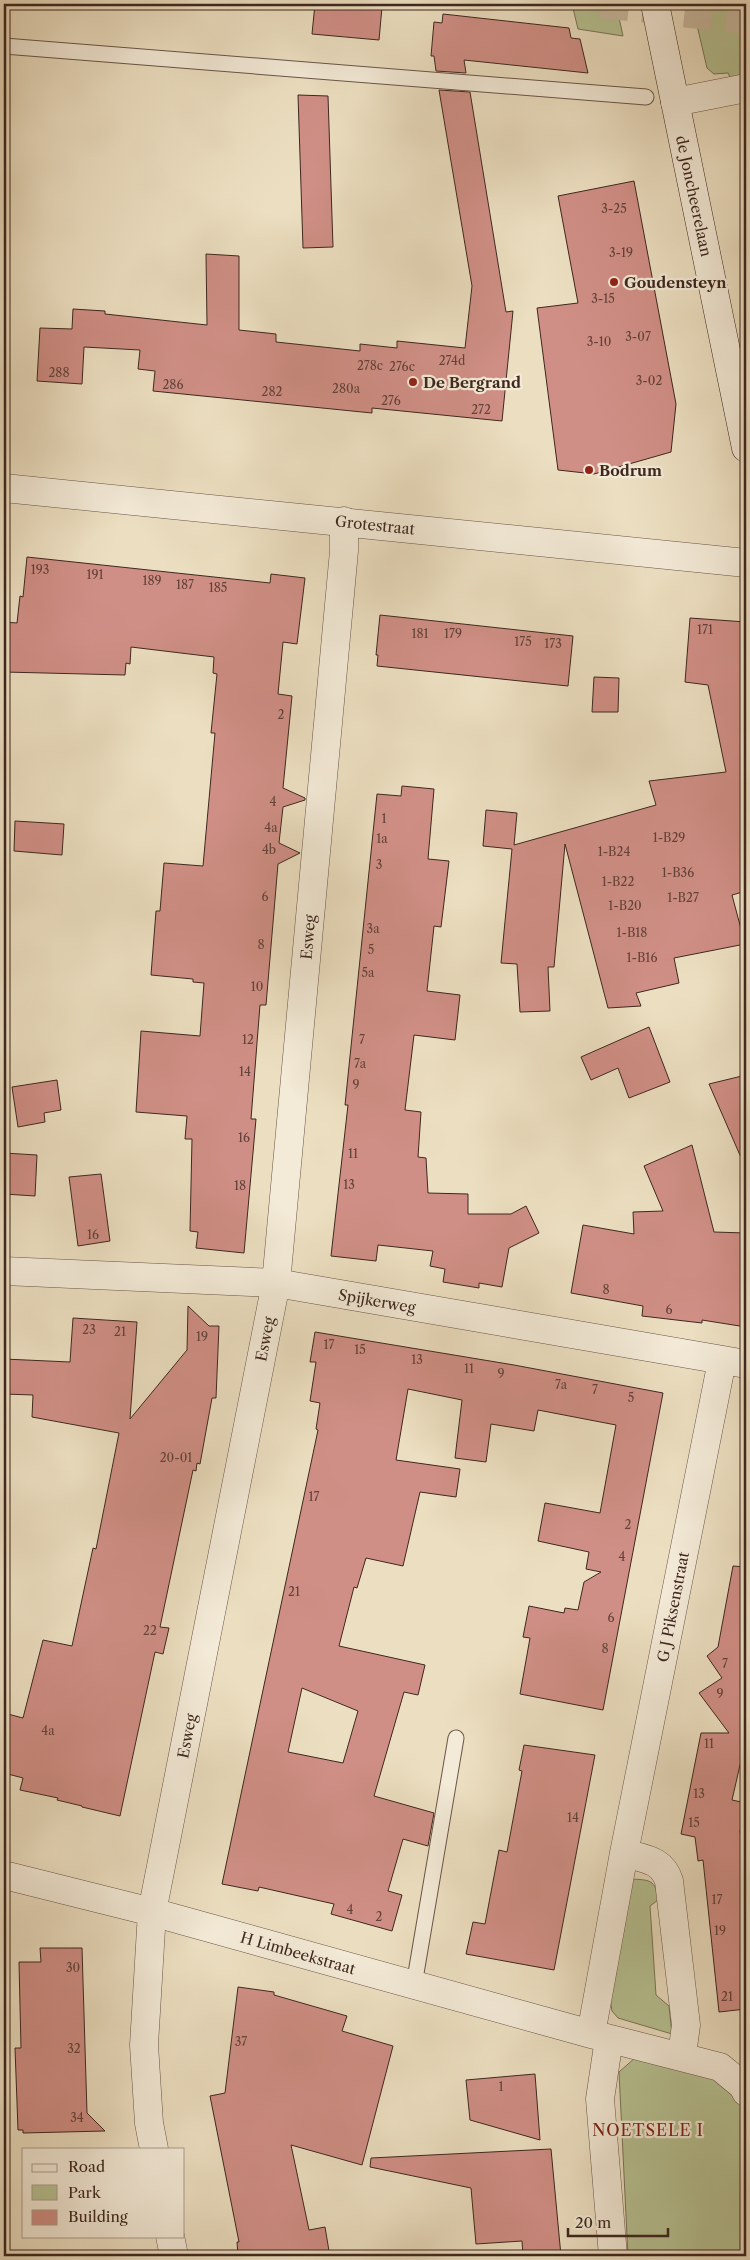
<svg xmlns="http://www.w3.org/2000/svg" width="750" height="2260" font-family="'Libre Caslon Text',serif">
<style>
.green{fill:#b7c293;stroke:#7a7459}
.building{fill:#d08f86;stroke:#3e271f;fill-rule:evenodd}
.lines{fill:none;stroke-linecap:round;stroke-linejoin:round}
.primary-tunnel{stroke:#c9baa1;stroke-width:28;stroke-dasharray:28 14;stroke-linecap:butt}
.service-casing{stroke:#6a5548;stroke-width:17}
.minor-casing{stroke:#6a5548;stroke-width:29}
.tertiary-casing{stroke:#6a5548;stroke-width:29}
.secondary-casing{stroke:#3e271f;stroke-width:29}
.service{stroke:#f3ead7;stroke-width:15}
.minor{stroke:#f3ead7;stroke-width:28}
.tertiary{stroke:#f3ead7;stroke-width:28}
.secondary{stroke:#f3ead7;stroke-width:28}
.poi-dot{fill:#8f2418;stroke:#f3ead7;stroke-width:2}
.labels{text-anchor:middle;dominant-baseline:central;stroke-width:4.5;stroke-linejoin:round;paint-order:stroke}
.number-label{font-size:12px;fill:#624139}
.street-label{font-size:15px;fill:#3e271f;stroke:#f3ead7}
.poi-label{font-size:15px;font-weight:bold;fill:#3e271f;stroke:#f3ead7;text-anchor:start}
.neighbourhood-label{font-size:16px;letter-spacing:1px;fill:#7a1f14;stroke:#f3ead7}
</style>
<rect width="100%" height="100%" fill="#ecdfc1"/>
<filter id="stains"><feTurbulence type="fractalNoise" baseFrequency=".004" numOctaves="4"/><feColorMatrix values="0 0 0 0 .2 0 0 0 0 .09 0 0 0 0 .02 0 0 0 .5 -.17"/></filter>
<radialGradient id="worn" r=".72"><stop offset=".6" stop-color="#630" stop-opacity="0"/><stop offset="1" stop-color="#630" stop-opacity=".3"/></radialGradient>
<path class="green" d="M572 4H616L623 36 578 29Z
M692 4H746V76L731 79 728 73 714 74 707 68Z
M631 1879C649 1880 656 1879 658 1900L650 1906 656 1995 669 2006 672 2034 618 2018 612 2011 610 1998Z
M636 2057 715 2079 734 2094 746 2115V2256H628L619 2072Z"/>
<path class="building" d="M315 4 382 7 379 40 312 34Z
M443 14 569 28 571 38 580 39 588 73 464 60 466 73 436 71 434 56H431L434 22 442 23Z
M439 90 470 92 506 312 513 311 502 421 372 408V413L153 391 155 371 138 369 140 350 84 347 82 384 37 381 40 328 72 329 73 309 105 311V314L207 325 206 254 239 256V330L276 334V342L360 351V344L397 348V341L465 348 472 286Z
M298 95 328 96 333 247 303 248Z
M634 181 676 404 671 452 594 474 558 470 537 308 578 303 558 196Z
M27 557 270 583 271 574 305 578 297 644 283 642 278 694 292 696 283 788 305 798V800L283 807 279 843 300 853 278 864 266 1005H260L251 1119H256L244 1253 196 1248 198 1232 190 1231 192 1139H185L187 1116 136 1112 141 1031 200 1036 204 983 193 982V979L151 975 156 911H160L164 863 203 866 215 733H211L217 674 213 673 214 657 131 647 130 664 126 663 125 675 4 672V622L17 623 20 596 23 597Z
M380 615 573 636 568 686 377 666 378 655H376Z
M690 618 746 622V891L732 895 745 944 674 958 679 983 636 993 641 1006 608 1008 565 844 554 967H548L550 1011 520 1012 517 964 501 963 512 849 483 846 486 810 517 813 514 845 656 805 649 781 726 772 708 685 685 682Z
M594 677 619 678 618 712H592Z
M402 786 434 789 428 859 449 861 441 927 434 926 427 991 460 995 455 1040 414 1035 405 1110 421 1112 418 1157 426 1158 428 1193 468 1194V1214H511L526 1206 539 1233 509 1248 502 1287 479 1283V1288L443 1282 445 1269 430 1266 433 1251 378 1245 376 1261 331 1256 348 1105H345L377 794 401 796Z
M15 821 64 824 62 855 14 851Z
M649 1027 670 1082 629 1098 618 1068 591 1080 581 1057Z
M746 1075V1169L709 1084Z
M57 1080 61 1110 44 1113 45 1122 18 1127 12 1087Z
M692 1145 714 1232 746 1233V1327L702 1320V1323L642 1316 643 1306 571 1293 583 1225 634 1234 633 1212 663 1211 644 1166Z
M4 1153 37 1155 35 1196 4 1194Z
M101 1174 110 1241 78 1246 69 1177Z
M188 1306 209 1326H219L216 1398H212L200 1464 197 1463 196 1471 193 1470 160 1627 169 1628 163 1654 155 1652 120 1816 82 1807V1806L57 1800 58 1798 20 1790 23 1778 4 1773V1713L23 1718 43 1640 72 1646 93 1548 96 1549 119 1433 32 1417 33 1395 4 1394V1359L70 1362 73 1318 137 1322 130 1419 187 1350Z
M315 1332 514 1365 663 1393 603 1710 520 1694 530 1638 523 1637 529 1606 564 1613 565 1608 578 1610 584 1582 601 1572 586 1569 589 1552 538 1541 545 1503 600 1513 616 1425 538 1410 534 1431 491 1424 486 1462 455 1458 462 1400 408 1389 396 1460 460 1469 456 1497 420 1492 403 1566 366 1558 357 1588 354 1587 339 1646 425 1665 418 1695 404 1692 374 1796 434 1813 428 1846 403 1839 388 1891 402 1895 392 1931 331 1914 334 1904 259 1887 258 1891 222 1884 318 1430 316 1429 320 1403 310 1401 316 1362H310ZM302 1688 358 1711 343 1763 288 1752Z
M733 1566 746 1567V1757L743 1752 732 1800 746 1803V1831L740 1830 746 1893V2009L719 2012 703 1860 698 1861 695 1837 681 1834 701 1733H729L699 1693 722 1678 707 1656 718 1647Z
M524 1745 595 1755 554 1970 466 1954 473 1922 485 1924 499 1850 507 1852 522 1771 519 1770Z
M40 1948H82L87 2113 105 2131 23 2133V2130H18L15 2048H21L19 1962H41Z
M238 1987 274 1992V1995L347 2016 342 2031 393 2046 362 2165 291 2145 309 2230 325 2227 329 2251 314 2254V2256H238L237 2242H239L210 2096 225 2093Z
M535 2074 540 2140 470 2120 466 2080Z
M551 2149 561 2256H523L522 2241 476 2244 471 2188 370 2167 371 2158Z"/>
<g class="lines">
<path class="primary-tunnel" d="M601 4 746 20"/>
<g class="service-casing">
<path id="service" d="M4 46 646 97
M414 1985 456 1738"/>
</g>
<g class="minor-casing">
<path id="minor" d="M675 102 746 88
M4 1271 276 1283 746 1364
M722 1361 624 1853 591 2034 720 2067 743 2086 746 2092
M624 1853C644 1859 662 1859 669 1881L686 2025 682 2055
M4 1875 152 1912 591 2034
M609 2039 600 2099 613 2256
M154 2149 149 2123 144 2045 152 1912 276 1283 344 551V521
M170 2236 174 2256"/>
</g>
<g class="tertiary-casing">
<path id="tertiary" d="M4 488 746 563"/>
</g>
<g class="secondary-casing">
<path id="secondary" d="M655 4 746 448"/>
</g>
<use href="#service" class="service"/>
<use href="#minor" class="minor"/>
<use href="#tertiary" class="tertiary"/>
<use href="#secondary" class="secondary"/>
</g>
<g class="poi-dot">
<circle cx="614" cy="282" r="5"/>
<circle cx="413" cy="382" r="5"/>
<circle cx="589" cy="470" r="5"/>
</g>
<g class="labels">
<g class="number-label">
<text x="614" y="208">3-25</text>
<text x="621" y="252">3-19</text>
<text x="603" y="298">3-15</text>
<text x="638" y="336">3-07</text>
<text x="599" y="341">3-10</text>
<text x="452" y="360">274d</text>
<text x="370" y="365">278c</text>
<text x="402" y="366">276c</text>
<text x="59" y="372">288</text>
<text x="649" y="380">3-02</text>
<text x="173" y="384">286</text>
<text x="346" y="388">280a</text>
<text x="272" y="391">282</text>
<text x="391" y="400">276</text>
<text x="481" y="409">272</text>
<text x="40" y="569">193</text>
<text x="95" y="574">191</text>
<text x="152" y="580">189</text>
<text x="185" y="584">187</text>
<text x="218" y="587">185</text>
<text x="705" y="629">171</text>
<text x="420" y="633">181</text>
<text x="453" y="633">179</text>
<text x="523" y="641">175</text>
<text x="553" y="643">173</text>
<text x="281" y="714">2</text>
<text x="273" y="801">4</text>
<text x="384" y="818">1</text>
<text x="271" y="827">4a</text>
<text x="669" y="837">1-B29</text>
<text x="382" y="838">1a</text>
<text x="269" y="849">4b</text>
<text x="614" y="851">1-B24</text>
<text x="379" y="864">3</text>
<text x="678" y="872">1-B36</text>
<text x="618" y="881">1-B22</text>
<text x="265" y="896">6</text>
<text x="683" y="897">1-B27</text>
<text x="625" y="905">1-B20</text>
<text x="373" y="928">3a</text>
<text x="632" y="932">1-B18</text>
<text x="261" y="944">8</text>
<text x="371" y="949">5</text>
<text x="642" y="957">1-B16</text>
<text x="368" y="972">5a</text>
<text x="257" y="986">10</text>
<text x="248" y="1039">12</text>
<text x="362" y="1039">7</text>
<text x="360" y="1063">7a</text>
<text x="245" y="1071">14</text>
<text x="356" y="1084">9</text>
<text x="244" y="1137">16</text>
<text x="353" y="1153">11</text>
<text x="349" y="1184">13</text>
<text x="240" y="1185">18</text>
<text x="93" y="1234">16</text>
<text x="606" y="1289">8</text>
<text x="669" y="1309">6</text>
<text x="89" y="1329">23</text>
<text x="120" y="1331">21</text>
<text x="202" y="1336">19</text>
<text x="329" y="1344">17</text>
<text x="360" y="1349">15</text>
<text x="417" y="1359">13</text>
<text x="469" y="1368">11</text>
<text x="501" y="1373">9</text>
<text x="561" y="1384">7a</text>
<text x="595" y="1389">7</text>
<text x="631" y="1397">5</text>
<text x="176" y="1457">20-01</text>
<text x="314" y="1496">17</text>
<text x="628" y="1524">2</text>
<text x="622" y="1556">4</text>
<text x="294" y="1591">21</text>
<text x="611" y="1617">6</text>
<text x="150" y="1630">22</text>
<text x="605" y="1648">8</text>
<text x="725" y="1663">7</text>
<text x="720" y="1693">9</text>
<text x="48" y="1730">4a</text>
<text x="709" y="1743">11</text>
<text x="699" y="1793">13</text>
<text x="573" y="1817">14</text>
<text x="694" y="1822">15</text>
<text x="717" y="1899">17</text>
<text x="350" y="1909">4</text>
<text x="379" y="1916">2</text>
<text x="720" y="1930">19</text>
<text x="73" y="1967">30</text>
<text x="727" y="1996">21</text>
<text x="241" y="2041">37</text>
<text x="74" y="2048">32</text>
<text x="501" y="2086">1</text>
<text x="77" y="2117">34</text>
</g>
<g class="street-label">
<text transform="translate(694 196) rotate(78)">de Joncheerelaan</text>
<text transform="translate(375 525) rotate(6)">Grotestraat</text>
<text transform="translate(308 937) rotate(-85)">Esweg</text>
<text transform="translate(377 1301) rotate(10)">Spijkerweg</text>
<text transform="translate(265 1339) rotate(-79)">Esweg</text>
<text transform="translate(673 1607) rotate(-79)">G J Piksenstraat</text>
<text transform="translate(187 1736) rotate(-79)">Esweg</text>
<text transform="translate(298 1953) rotate(16)">H Limbeekstraat</text>
</g>
<g class="poi-label">
<text x="624" y="282">Goudensteyn</text>
<text x="423" y="382">De Bergrand</text>
<text x="599" y="470">Bodrum</text>
</g>
<g class="neighbourhood-label">
<text x="648" y="2130">NOETSELE I</text>
</g>
</g>
<rect width="750" height="2260" fill="none" stroke="#ecdfc1" stroke-width="20"/>
<rect x="5" y="5" width="740" height="2250" fill="none" stroke="#3e271f" stroke-width="2.5"/>
<rect x="10" y="10" width="730" height="2240" fill="none" stroke="#3e271f"/>
<rect x="22" y="2148" width="162" height="90" fill="#f3ead7" stroke="#ab9c8d"/>
<rect x="32" y="2164" width="25" height="8" fill="#f3ead7" stroke="#ab9c8d"/>
<text x="68" y="2172" font-size="15" fill="#3e271f">Road</text>
<rect x="32" y="2185" width="25" height="15" fill="#b7c293" stroke="#ab9c8d"/>
<text x="68" y="2198" font-size="15" fill="#3e271f">Park</text>
<rect x="32" y="2210" width="25" height="15" fill="#d08f86" stroke="#ab9c8d"/>
<text x="68" y="2222" font-size="15" fill="#3e271f">Building</text>
<path d="M568 2228v8h100v-8" fill="none" stroke="#3e271f" stroke-width="2.5"/>
<text x="575" y="2228" font-size="15" fill="#3e271f" stroke="#f3ead7" stroke-width="4" paint-order="stroke">20 m</text>
<rect width="100%" height="100%" filter="url(#stains)"/>
<rect width="100%" height="100%" fill="url(#worn)"/>
</svg>
